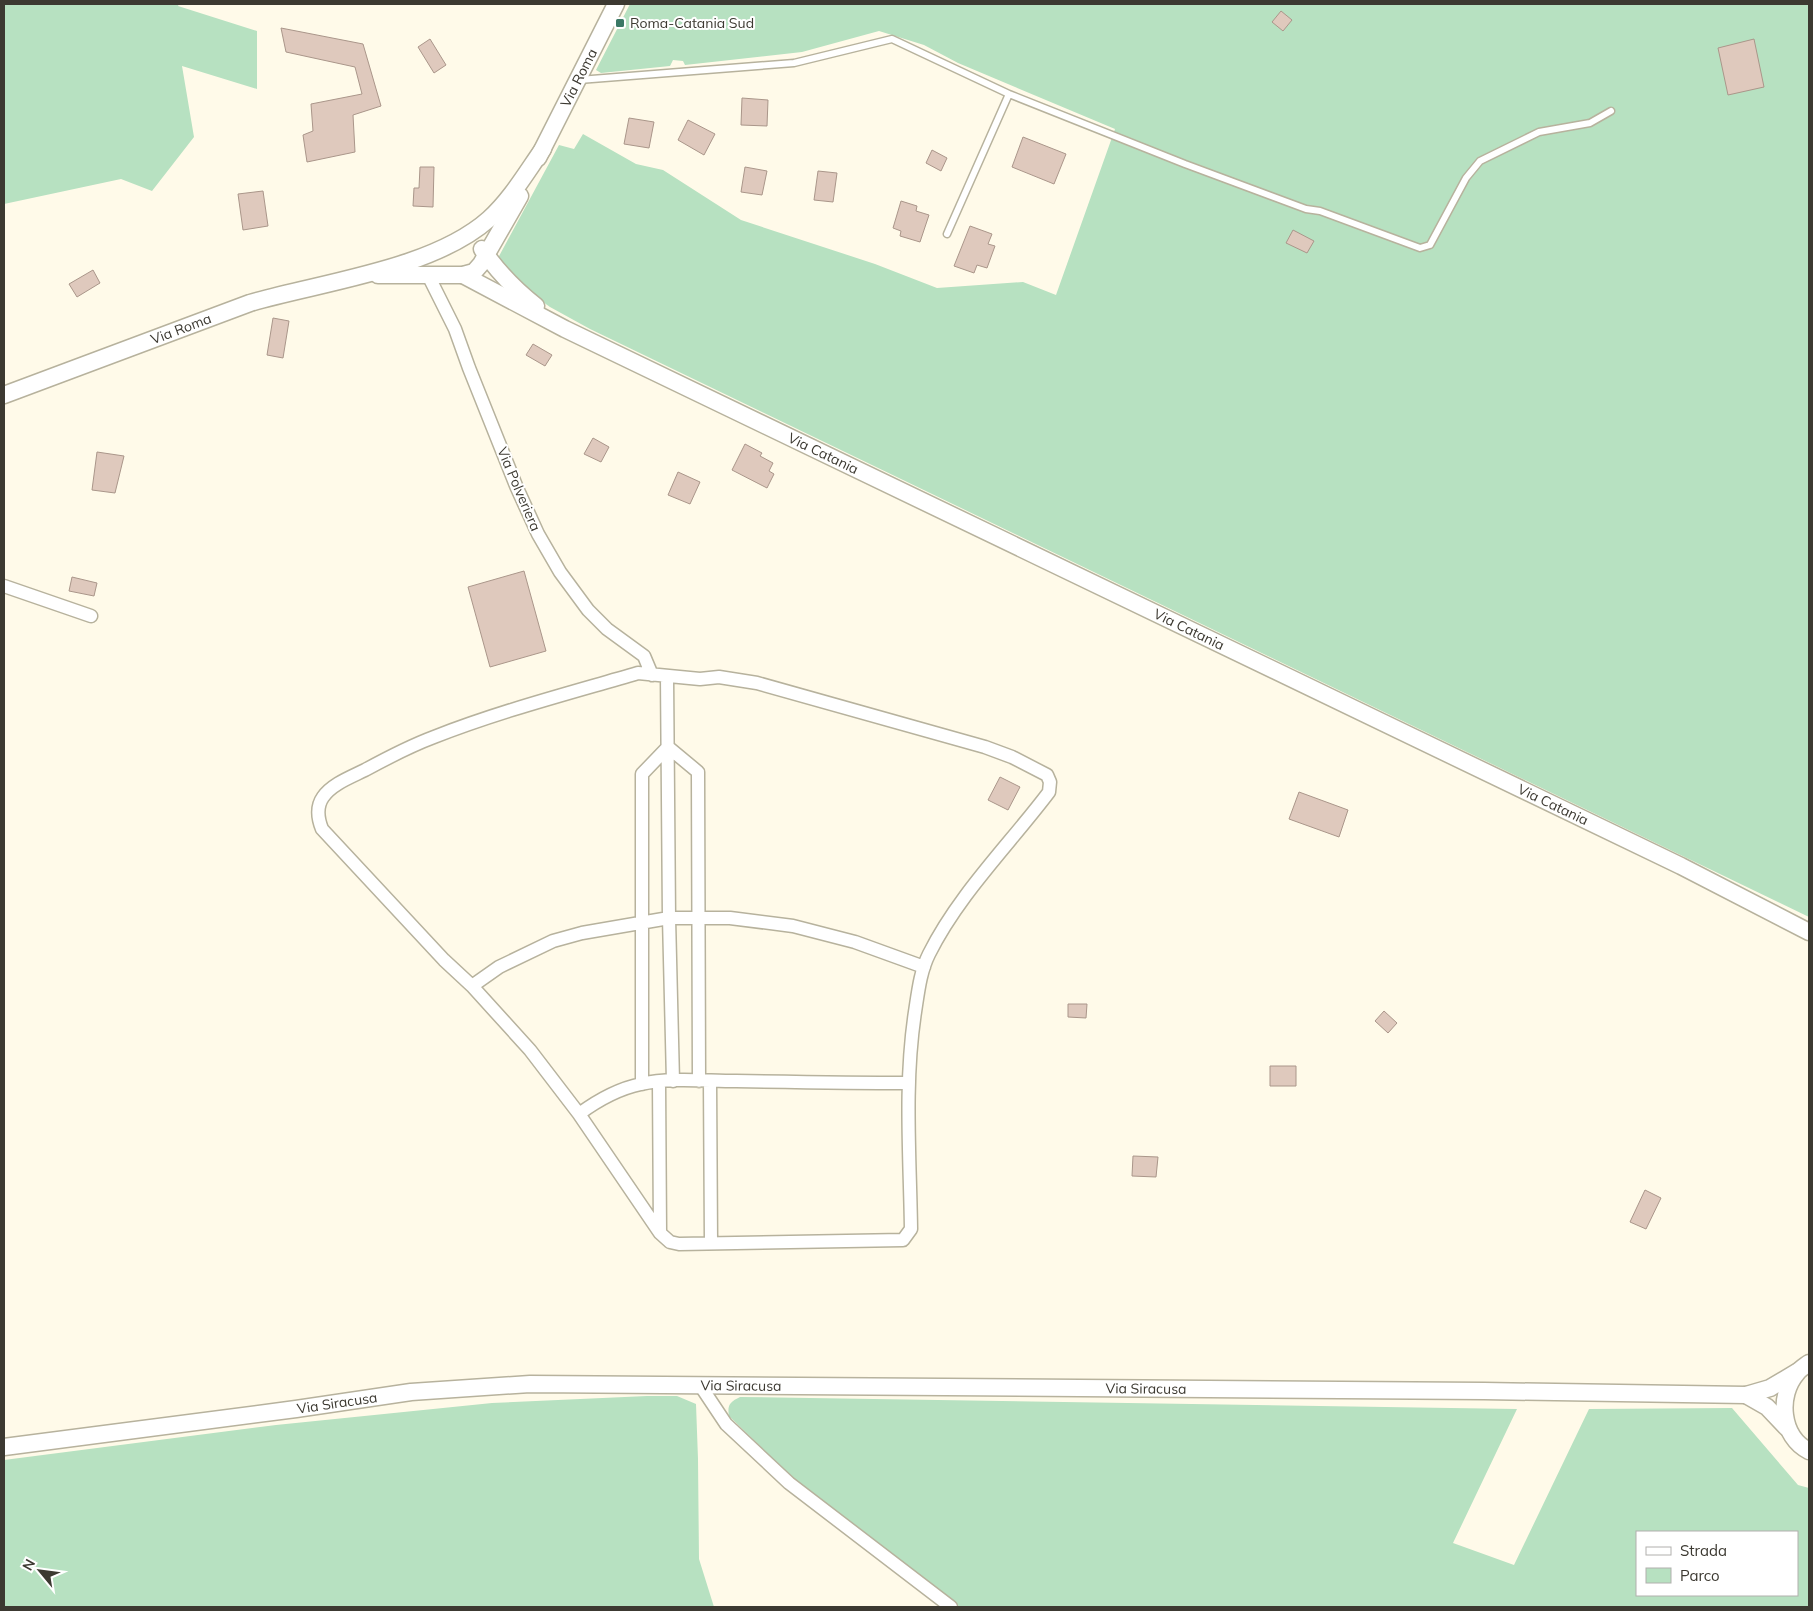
<svg xmlns="http://www.w3.org/2000/svg" width="1813" height="1611" font-family="Mulish,sans-serif">
<style>
.green{fill:#b7e1c1;fill-rule:evenodd}
.building{fill:#dfc9bd;stroke:#aa968a}
.lines{fill:none;stroke-linecap:round;stroke-linejoin:round}
.service-casing{stroke:#b7b29d;stroke-width:9}
.minor-casing{stroke:#b7b29d;stroke-width:15}
.tertiary-casing{stroke:#b7b29d;stroke-width:19}
.service{stroke:#fff;stroke-width:6}
.minor{stroke:#fff;stroke-width:12}
.tertiary{stroke:#fff;stroke-width:16}
.poi-dot{fill:#3a7865;stroke:#fff;stroke-width:2}
.labels{text-anchor:middle;dominant-baseline:central;stroke-width:4;stroke-linejoin:round;paint-order:stroke}
.poi-label{font-size:14px;fill:#3c3931;stroke:#fff;text-anchor:start}
.street-label{font-size:14px;fill:#3c3931;stroke:#fff}
</style>
<rect width="100%" height="100%" fill="#fffae9"/>
<path class="green" d="M4 4H179L178 6 257 31V89L182 66 194 137 152 191 121 179 4 204Z
M630 4H1809V917L590 329 550 307 522 287 498 258 559 145 574 149 583 134 636 164 663 170 741 220 875 264 937 288 1023 282 1056 295 1115 129 958 63 924 45 879 31 802 52 685 65 683 61 673 60 670 66 601 73 596 70Z
M647 1396H677L696 1404 698 1459 699 1559 714 1607H4V1460L276 1425 492 1403Z
M740 1397 1517 1409 1453 1543 1514 1565 1589 1409 1732 1408 1798 1485 1809 1488V1607H960L794 1479 729 1416C727 1405 730 1402 740 1397ZM1637 1532H1797V1595H1637Z"/>
<path class="building" d="M1281 11 1292 20 1283 31 1272 22Z
M281 28 363 44 381 106 353 115 355 152 307 162 303 135 313 131 311 104 362 94 355 67 286 52Z
M430 39 446 65 434 73 418 47Z
M1754 39 1764 87 1728 95 1718 48Z
M742 98 768 100 767 126 741 125Z
M629 118 654 122 649 148 624 144Z
M688 120 715 134 704 155 678 140Z
M1023 137 1066 154 1054 184 1012 167Z
M932 150 947 158 941 171 926 163Z
M420 167H434L433 207 413 206 414 188H419Z
M745 167 767 171 762 195 741 192Z
M818 171 837 173 833 202 814 200Z
M263 191 268 226 243 230 238 194Z
M901 201 917 206 916 211 929 215 920 242 900 236 901 231 893 228Z
M970 226 992 234 988 244 995 246 987 268 977 265 974 273 954 266Z
M1293 230 1314 241 1307 253 1286 243Z
M93 270 100 283 77 297 69 284Z
M273 318 289 321 283 358 267 355Z
M533 344 552 355 545 366 526 355Z
M593 438 609 447 601 462 584 454Z
M745 444 762 453 760 456 773 463 769 471 774 474 767 488 732 470Z
M97 452 124 456 115 493 92 490Z
M678 472 700 482 690 504 668 495Z
M524 571 546 651 490 667 468 587Z
M72 577 97 583 94 596 69 591Z
M1000 777 1020 787 1008 810 988 800Z
M1299 792 1348 810 1339 837 1289 819Z
M1068 1004H1087L1086 1018 1068 1017Z
M1384 1011 1397 1023 1388 1033 1375 1021Z
M1270 1066H1296V1086H1270Z
M1133 1156 1158 1157 1156 1177 1132 1176Z
M1645 1190 1661 1198 1646 1229 1630 1222Z"/>
<g class="lines">
<g class="service-casing">
<path id="service" d="M579 80 794 63 892 39 1009 94 1185 164 1306 209 1320 211 1420 248 1430 245 1466 178 1480 161 1539 132 1590 123 1611 111
M947 234 1009 94"/>
</g>
<g class="minor-casing">
<path id="minor" d="M428 275 455 329 469 368 517 488 538 534 560 572 588 610 607 629 644 656 652 675
M4 586 91 616
M638 673 700 679 719 677 757 683 985 747 1012 757 1047 775 1050 782 1049 792C1009 845 959 894 929 954 920 972 918 993 915 1012 904 1084 910 1157 911 1229L903 1240 679 1244 670 1242 660 1233 579 1114 530 1050 472 986 444 960 322 829C318 819 316 807 323 797 332 784 351 777 365 770 387 758 410 746 434 737 500 711 570 693 638 673Z
M667 676 669 918 673 1081
M472 986 499 967 553 941 582 933 669 918H730L793 926 855 942 924 967
M710 1081 711 1243
M659 1082 660 1233
M642 1084V774L668 747 698 772 699 1081
M579 1114C598 1100 617 1089 641 1084 671 1077 705 1081 736 1081 793 1082 851 1083 908 1083
M700 1385 726 1424 789 1483 951 1607"/>
</g>
<g class="tertiary-casing">
<g id="tertiary">
<path id="s1" d="M538 158 616 4"/>
<path d="M482 249C498 272 514 289 536 306"/>
<path d="M378 275H463L474 272 481 264 520 196"/>
<path id="s2" d="M463 275 565 329 1681 866 1809 932"/>
<path id="s3" d="M4 395 250 303C322 282 433 269 489 219 511 199 526 173 543 149"/>
<path d="M1809 1363C1805 1366 1800 1369 1797 1373 1777 1396 1781 1437 1809 1451"/>
<path d="M1746 1395 1767 1407 1787 1428"/>
<path id="s4" d="M4 1447 296 1409 411 1392 530 1384 1484 1391 1746 1395 1770 1388 1797 1372"/>
</g>
</g>
<use href="#service" class="service"/>
<use href="#minor" class="minor"/>
<use href="#tertiary" class="tertiary"/>
</g>
<rect class="poi-dot" x="615" y="18" width="10" height="10" rx="2.5"/>
<g class="labels">
<g class="poi-label">
<text x="630" y="23">Roma-Catania Sud</text>
</g>
<g class="street-label">
<text stroke="none"><textPath href="#s1" startOffset="90">Via Roma</textPath></text>
<text stroke="none"><textPath href="#s3" startOffset="189">Via Roma</textPath></text>
<text stroke="none"><textPath href="#s2" startOffset="402">Via Catania</textPath></text>
<text transform="translate(519 489) rotate(67)">Via Polveriera</text>
<text stroke="none"><textPath href="#s2" startOffset="808">Via Catania</textPath></text>
<text stroke="none"><textPath href="#s2" startOffset="1212">Via Catania</textPath></text>
<text stroke="none"><textPath href="#s4" startOffset="741">Via Siracusa</textPath></text>
<text stroke="none"><textPath href="#s4" startOffset="1146">Via Siracusa</textPath></text>
<text stroke="none"><textPath href="#s4" startOffset="336">Via Siracusa</textPath></text>
</g>
</g>
<rect width="1813" height="1611" fill="none" stroke="#3c3931" stroke-width="10"/>
<rect x="1636" y="1531" width="162" height="65" fill="#ffffff" stroke="#b1b0ad"/>
<rect x="1646" y="1547" width="25" height="8" fill="#ffffff" stroke="#b1b0ad"/>
<text x="1680" y="1556" font-size="15" fill="#3c3931">Strada</text>
<rect x="1646" y="1568" width="25" height="15" fill="#b7e1c1" stroke="#b1b0ad"/>
<text x="1680" y="1581" font-size="15" fill="#3c3931">Parco</text>
<g transform="translate(40 1571) rotate(299)" stroke="#ffffff" stroke-width="4" paint-order="stroke">
<path d="M0-4L9 19L0 12L-9 19Z" fill="#3c3931"/>
<text y="-8" font-size="14" font-weight="bold" text-anchor="middle" fill="#3c3931">N</text>
</g>
</svg>
